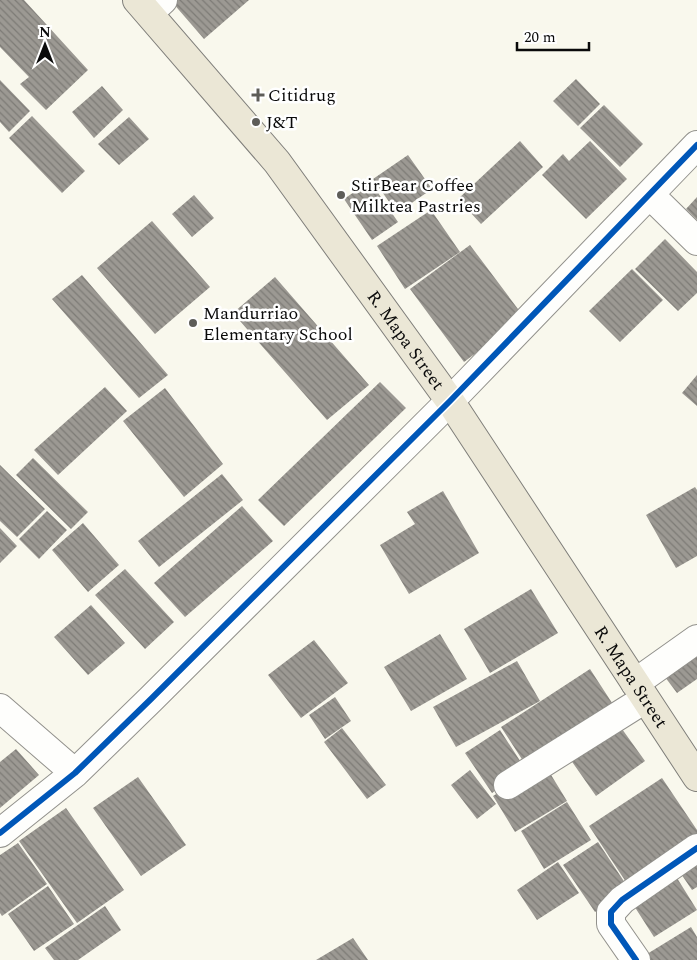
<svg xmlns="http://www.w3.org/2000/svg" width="697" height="960" font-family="Spectral,serif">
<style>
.building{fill:url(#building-back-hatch)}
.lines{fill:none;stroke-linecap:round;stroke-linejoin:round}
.minor-casing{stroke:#92918c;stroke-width:30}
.major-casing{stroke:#7f7e7a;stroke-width:30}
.minor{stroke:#fefefc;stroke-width:28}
.major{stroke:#ebe7d6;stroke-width:28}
.cycleway-casing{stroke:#fff;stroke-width:9}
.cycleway{stroke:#0057b8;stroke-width:6}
.poi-dot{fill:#5e5d59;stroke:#fff;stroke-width:2}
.labels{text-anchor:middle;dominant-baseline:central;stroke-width:5;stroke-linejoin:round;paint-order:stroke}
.poi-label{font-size:18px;fill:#0a0a0a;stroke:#fff;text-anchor:start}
.street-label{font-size:18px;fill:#0a0a0a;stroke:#fff}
</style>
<defs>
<pattern id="building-back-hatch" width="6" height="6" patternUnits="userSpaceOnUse" patternTransform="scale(1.25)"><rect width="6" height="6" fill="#9c9993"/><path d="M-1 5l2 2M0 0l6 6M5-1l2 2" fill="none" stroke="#7d7b76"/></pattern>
</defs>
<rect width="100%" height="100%" fill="#f9f8ed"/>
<path class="building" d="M0 0H24L88 70 46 110 20 84 29 77 0 47Z
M175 0H249L204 39 172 2Z
M576 79 600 104 578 126 553 101Z
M0 80 30 111 9 132 0 122Z
M102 86 123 110 94 138 72 112Z
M604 105 643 144 620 167 580 128Z
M32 116 85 171 62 193 9 138Z
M129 117 149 139 119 165 98 144Z
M520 141 543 167 481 224 458 199Z
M590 141 627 179 586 219 542 175 563 154 569 161Z
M408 155 432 189 397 213 373 179Z
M370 181 398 222 372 240 344 199Z
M194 195 214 218 192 237 172 214Z
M697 197V220L686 209Z
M431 210 460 252 405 289 377 246Z
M152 221 210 287 155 334 97 268Z
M665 239 697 272V293L678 311 635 269Z
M470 245 524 317 464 362 410 289Z
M632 269 663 300 620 342 589 311Z
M82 275 168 375 139 398 52 299Z
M275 277 369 385 327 420 233 313Z
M697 375V406L682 393Z
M380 382 406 408 284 526 258 500Z
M105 387 127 411 58 475 34 450Z
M165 388 223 464 184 497 123 421Z
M33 458 88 512 71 529 16 475Z
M0 465 45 509 17 537 0 521Z
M222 474 243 500 159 567 138 541Z
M695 487 697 490V556L676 568 646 515Z
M443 491 479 553 409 594 380 545 415 524 407 512Z
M242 506 273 541 185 617 154 583Z
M47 511 67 530 39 559 19 539Z
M83 523 119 565 88 592 52 550Z
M0 528 17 546 0 563Z
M125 569 174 622 145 649 95 595Z
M531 589 558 633 490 673 464 629Z
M91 605 125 643 88 675 54 637Z
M440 634 467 679 411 711 384 667Z
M314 640 348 683 301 718 268 675Z
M697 641V679L677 693 659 669Z
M517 661 540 701 456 747 433 707Z
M590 669 616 709 527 767 501 727Z
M335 697 351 721 325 739 309 715Z
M617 722 645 761 596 796 568 756Z
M342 728 386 785 367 799 324 742Z
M500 730 526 770 492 793 465 753Z
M16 749 39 775 0 808V762Z
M545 765 567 801 515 832 493 796Z
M470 770 496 804 477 819 451 785Z
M138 777 186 845 141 876 93 808Z
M662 778 697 830V843L630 888 589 826Z
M567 802 591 840 544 869 521 831Z
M66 808 124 890 77 923 19 841Z
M598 842 629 889 595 912 563 865Z
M18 843 47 884 2 916 0 913V855Z
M697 855V887L692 890 677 868Z
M558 862 579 893 537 920 517 890Z
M672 870 697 910 654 937 629 898Z
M48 886 74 924 34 951 8 914Z
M105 906 121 930 78 960H54L45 948Z
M691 927 697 937V960H651L647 954Z
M353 938 368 960H316Z"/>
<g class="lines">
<g class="minor-casing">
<path id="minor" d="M149 13 163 0
M650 195 697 241
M635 683 697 639
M0 708 75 773
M508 785 645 699
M0 833 75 773 151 699 450 401 697 145
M636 960 611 924V912L622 900 697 848"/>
</g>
<g class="major-casing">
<g id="major">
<path id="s1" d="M137 0 277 162 450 401 697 777"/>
</g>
</g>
<use href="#minor" class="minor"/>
<use href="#major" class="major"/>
<g class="cycleway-casing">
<path id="cycleway" d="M0 833 75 773 151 699 450 401 697 145
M636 960 611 924V912L622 900 697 848"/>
</g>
<use href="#cycleway" class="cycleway"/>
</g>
<g class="poi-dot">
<path d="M255.5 87.5h5v5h5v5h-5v5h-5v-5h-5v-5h5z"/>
<circle cx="256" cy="122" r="5"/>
<circle cx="341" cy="195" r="5"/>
<circle cx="193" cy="323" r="5"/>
</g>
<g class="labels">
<g class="poi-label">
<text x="268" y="95">Citidrug</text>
<text x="266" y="122">J&amp;T</text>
<text x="351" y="185">StirBear Coffee<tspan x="351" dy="21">Milktea Pastries</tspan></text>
<text x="203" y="313">Mandurriao<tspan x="203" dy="21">Elementary School</tspan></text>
</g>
<g class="street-label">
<text stroke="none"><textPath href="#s1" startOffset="434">R. Mapa Street</textPath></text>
<text stroke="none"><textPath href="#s1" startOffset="839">R. Mapa Street</textPath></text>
</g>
</g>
<g transform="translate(45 45)" stroke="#ffffff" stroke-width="4" paint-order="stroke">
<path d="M0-4L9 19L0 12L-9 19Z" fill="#0a0a0a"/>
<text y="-8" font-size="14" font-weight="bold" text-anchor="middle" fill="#0a0a0a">N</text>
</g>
<path d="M517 42v8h72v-8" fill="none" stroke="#0a0a0a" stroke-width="2.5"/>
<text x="524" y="42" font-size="15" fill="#0a0a0a" stroke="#ffffff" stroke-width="4" paint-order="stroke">20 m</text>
</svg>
